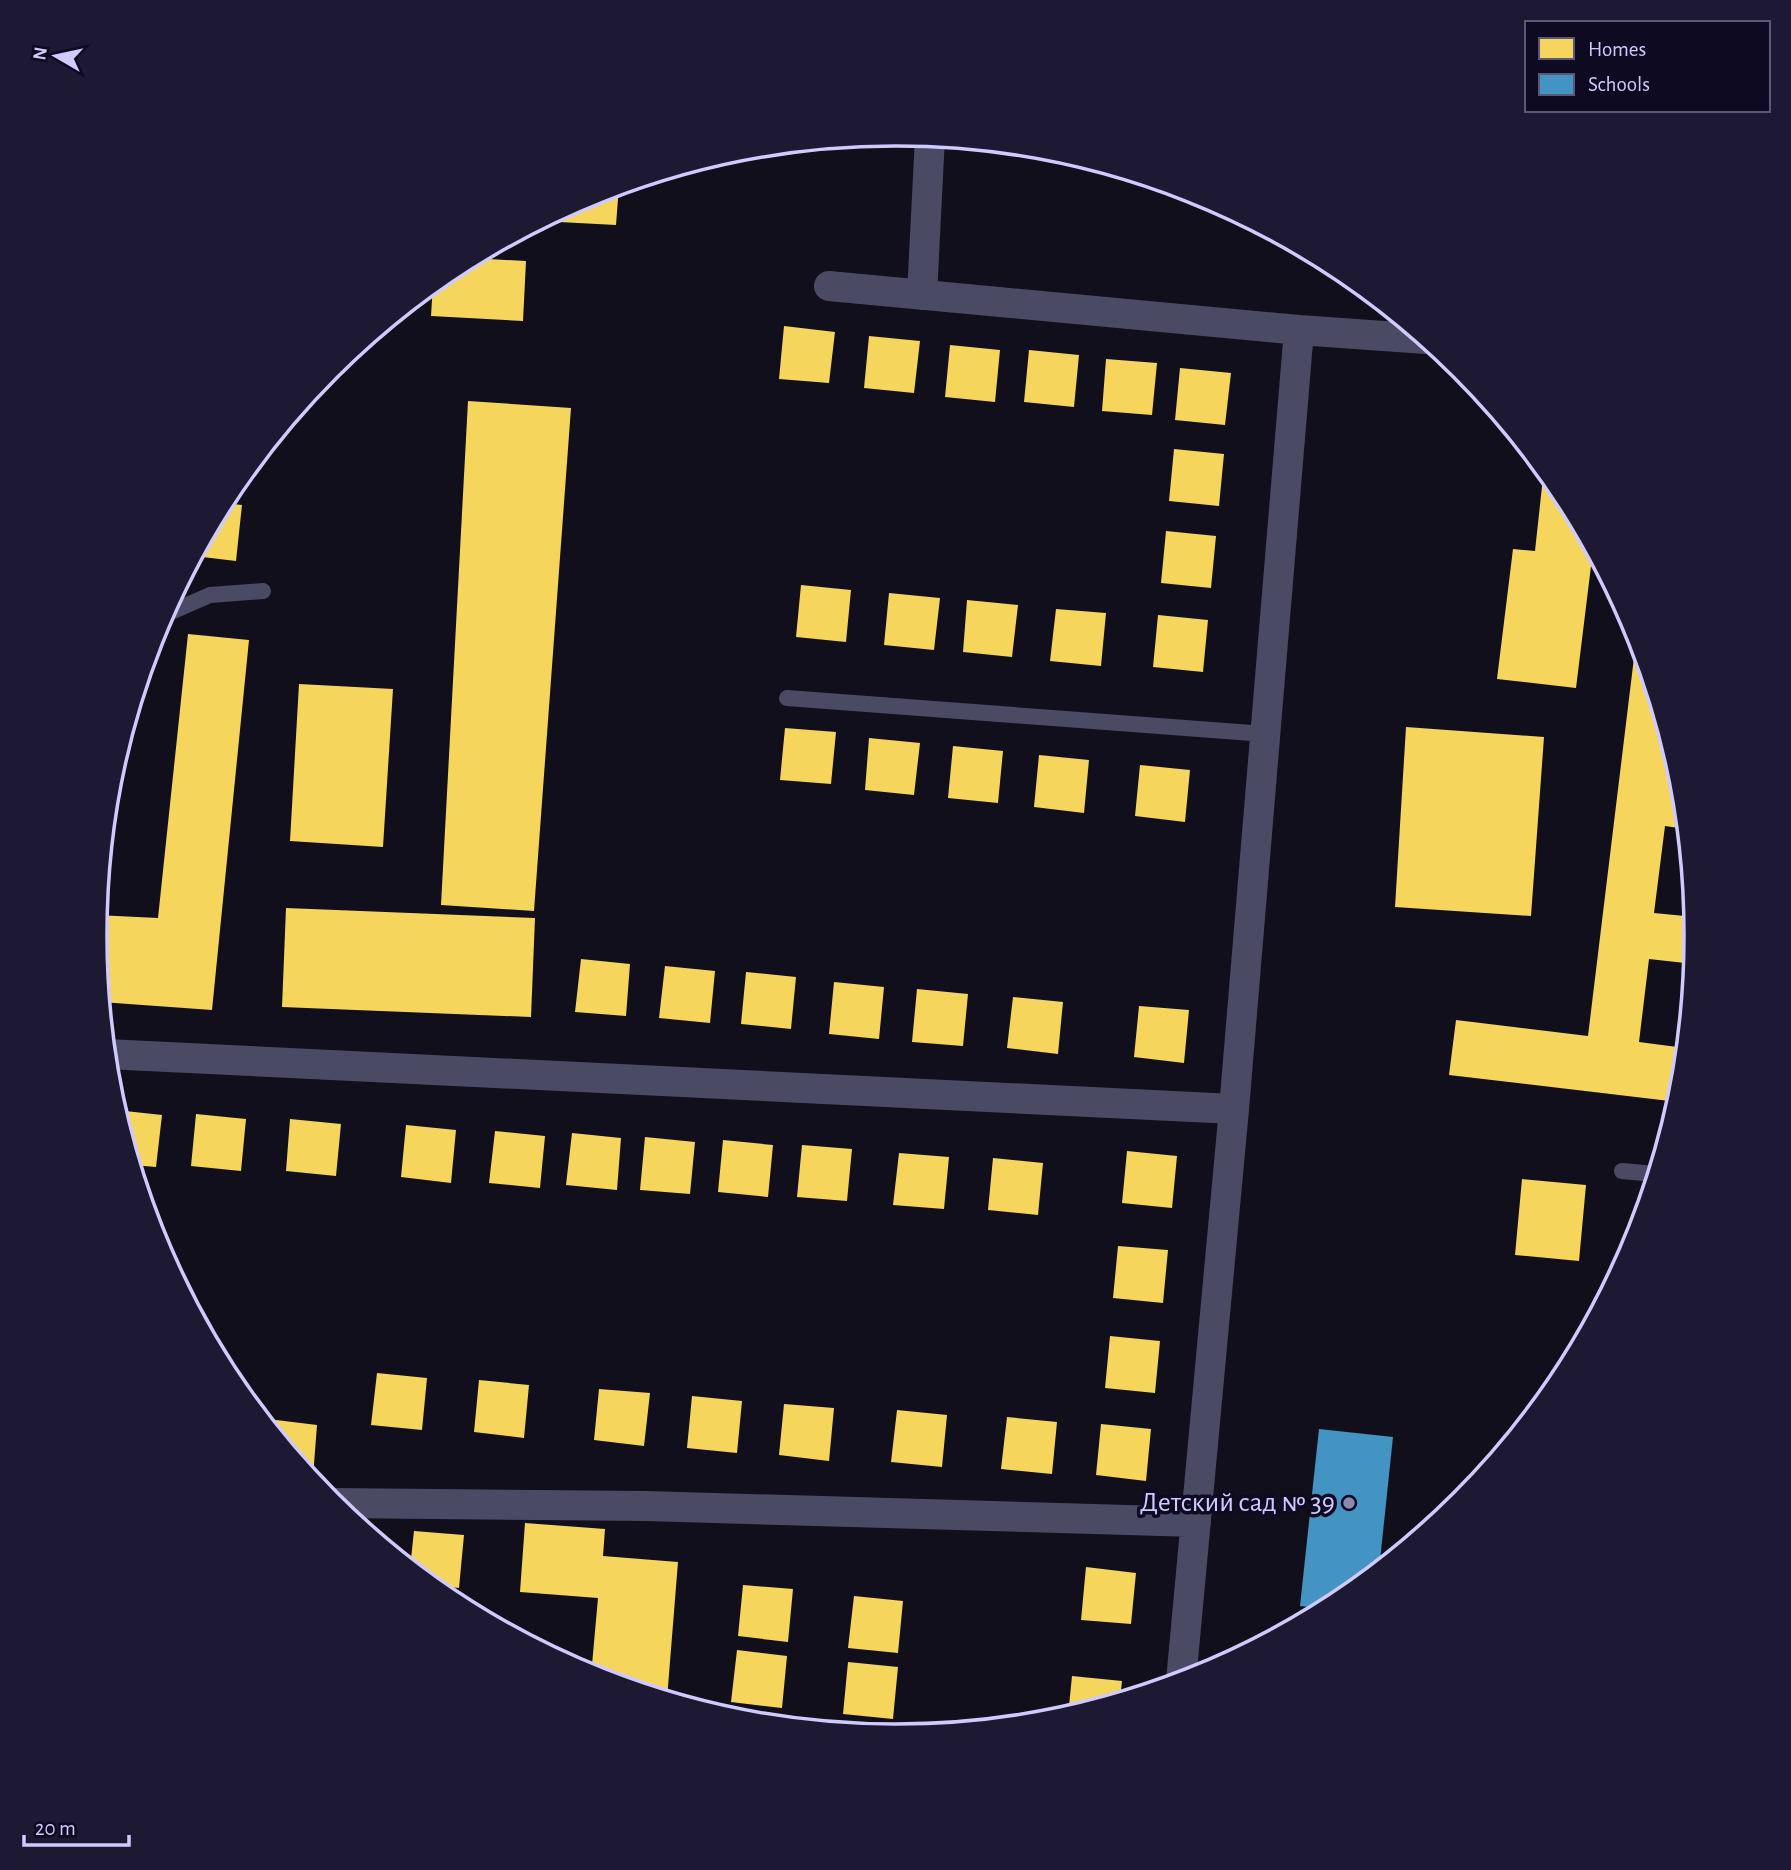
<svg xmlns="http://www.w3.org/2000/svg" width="1791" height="1870" font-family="'Alegreya Sans',sans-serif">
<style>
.homes{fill:#f6d55c}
.schools{fill:#4393c3}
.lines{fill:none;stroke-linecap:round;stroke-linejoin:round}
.lane{stroke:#4a4a65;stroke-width:16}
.street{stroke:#4a4a65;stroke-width:30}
.poi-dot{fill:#8d89b0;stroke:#0e0a21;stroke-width:2.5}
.labels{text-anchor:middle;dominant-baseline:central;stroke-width:7;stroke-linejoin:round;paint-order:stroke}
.poi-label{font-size:28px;fill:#cfcaff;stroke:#0e0a21;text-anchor:end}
.rim{fill:none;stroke:#cfcaff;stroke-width:3.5}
</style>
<rect width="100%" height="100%" fill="#120f1c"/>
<path class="homes" d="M619 186 616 225 540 221 589 195Z
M471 258 526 261 523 321 431 316 433 284 451 269Z
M784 326 835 332 829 383 779 379Z
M869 336 920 341 914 393 864 388Z
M950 345 1000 350 995 402 945 397Z
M1029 350 1079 355 1074 407 1024 402Z
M1106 359 1157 363 1152 415 1102 411Z
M1180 368 1231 373 1225 425 1175 420Z
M468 401 571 408 534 911 441 905Z
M1174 449 1224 454 1219 506 1169 501Z
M1544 468 1562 490 1592 547H1588L1586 557 1592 558 1576 688 1497 679 1513 549 1535 551Z
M223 503 242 505 236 561 194 556Z
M1166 531 1216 536 1211 588 1161 583Z
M801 585 851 590 846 642 796 637Z
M889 593 940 598 934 650 884 645Z
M967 600 1018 605 1012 657 963 652Z
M1056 609 1106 613 1101 666 1050 661Z
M1158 615 1208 620 1203 672 1153 667Z
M1637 633 1674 754 1671 771 1679 772 1681 779 1686 829 1665 826 1654 913 1695 917 1696 935 1694 964 1649 959 1639 1042 1685 1048 1681 1092 1678 1102 1449 1075 1456 1020 1588 1036Z
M188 634 249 640 212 1010 101 1002 95 935 96 915 158 918Z
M299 684 393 689 383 847 290 841Z
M1406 727 1544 737 1531 916 1395 907Z
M785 728 836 732 831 784 780 780Z
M869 738 920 743 914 795 865 790Z
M953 746 1003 751 998 803 948 798Z
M1039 755 1089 760 1084 813 1034 807Z
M1140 765 1190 770 1185 822 1135 816Z
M286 908 535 918 531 1017 282 1007Z
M581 959 630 964 626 1016 575 1012Z
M665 966 715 971 710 1023 659 1018Z
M746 972 796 977 791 1029 741 1024Z
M834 982 884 987 879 1039 829 1034Z
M917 989 968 994 963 1046 912 1042Z
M1013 997 1063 1002 1058 1054 1007 1048Z
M1139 1006 1189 1010 1184 1063 1134 1057Z
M116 1110 162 1115 156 1167 132 1165Z
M196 1114 246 1119 241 1171 191 1166Z
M290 1119 341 1124 336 1176 286 1171Z
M406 1125 456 1130 451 1183 401 1177Z
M495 1131 545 1136 540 1188 489 1183Z
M572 1133 621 1138 617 1190 566 1185Z
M645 1137 695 1142 690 1194 640 1190Z
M723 1140 773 1145 768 1197 718 1192Z
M802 1145 852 1149 847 1201 797 1197Z
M1127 1151 1177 1156 1172 1208 1122 1203Z
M899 1153 949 1157 944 1209 893 1205Z
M993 1158 1043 1163 1038 1215 988 1210Z
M1522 1179 1586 1185 1579 1261 1515 1255Z
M1118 1246 1168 1250 1163 1303 1113 1298Z
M1110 1336 1160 1341 1155 1393 1105 1388Z
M377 1373 427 1378 422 1430 371 1425Z
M479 1380 529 1385 524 1438 474 1432Z
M599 1389 650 1393 644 1446 594 1440Z
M692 1396 742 1401 737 1453 687 1448Z
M784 1404 834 1408 829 1461 779 1455Z
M897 1410 947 1415 942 1467 891 1462Z
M1007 1417 1057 1422 1052 1474 1001 1469Z
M268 1419 317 1425 313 1477 308 1476 267 1426Z
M1101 1424 1151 1429 1146 1481 1096 1475Z
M525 1523 605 1529 603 1556 678 1562 667 1699 591 1676 598 1598 520 1592Z
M414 1531 464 1535 459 1588 431 1585 410 1568Z
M1086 1567 1136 1573 1131 1624 1081 1620Z
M743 1585 793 1589 788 1642 738 1636Z
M854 1596 903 1601 898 1653 848 1648Z
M737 1650 787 1656 782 1708 731 1702Z
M848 1662 898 1667 893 1719 843 1714Z
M1072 1676 1122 1681 1120 1700 1068 1716Z"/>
<path class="schools" d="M1319 1429 1393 1437 1379 1570 1340 1601 1326 1609 1300 1606Z"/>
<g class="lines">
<path class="lane" d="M162 616 210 595 263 591
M787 698 1265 734
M1622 1171 1656 1174"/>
<path class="street" d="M829 286 1299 330 1426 339
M922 295 930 137
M106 1054 1234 1109
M332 1503 646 1506 1196 1522
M1181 1681 1234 1109 1299 330"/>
</g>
<circle class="poi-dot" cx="1349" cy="1503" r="7"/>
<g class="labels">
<g class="poi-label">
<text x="1335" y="1503">Детский сад № 39</text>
</g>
</g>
<path d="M0 0H1791V1870H0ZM895 146H896A788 788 0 0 1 1684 934V936A788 788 0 0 1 896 1724H895A788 788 0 0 1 107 936V934A788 788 0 0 1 895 146Z" fill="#1d1933" fill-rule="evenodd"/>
<path class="rim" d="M895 146H896A788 788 0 0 1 1684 934V936A788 788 0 0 1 896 1724H895A788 788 0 0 1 107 936V934A788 788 0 0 1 895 146Z"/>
<rect x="1525" y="21" width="245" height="91" fill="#0e0a21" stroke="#5b577a" stroke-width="2"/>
<rect x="1539" y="38" width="35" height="21" fill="#f6d55c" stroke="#5b577a" stroke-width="2"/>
<text x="1588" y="56" font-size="21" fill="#cfcaff">Homes</text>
<rect x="1539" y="74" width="35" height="21" fill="#4393c3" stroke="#5b577a" stroke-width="2"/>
<text x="1588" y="91" font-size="21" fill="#cfcaff">Schools</text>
<g transform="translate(56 56) rotate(279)" stroke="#0e0a21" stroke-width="5" paint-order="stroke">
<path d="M0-5L12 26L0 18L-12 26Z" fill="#cfcaff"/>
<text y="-10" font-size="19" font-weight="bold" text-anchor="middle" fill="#cfcaff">N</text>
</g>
<path d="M24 1835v10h105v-10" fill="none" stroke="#cfcaff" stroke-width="3.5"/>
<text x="35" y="1835" font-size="21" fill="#cfcaff" stroke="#0e0a21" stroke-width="5" paint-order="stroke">20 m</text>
</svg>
